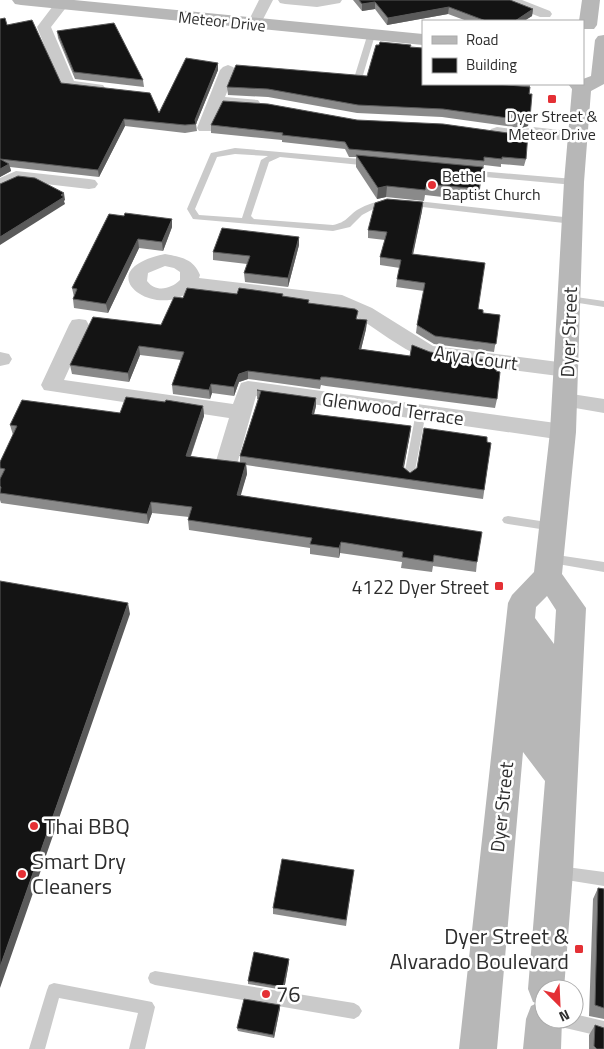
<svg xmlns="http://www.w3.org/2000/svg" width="604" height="1049" font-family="'Titillium Web',sans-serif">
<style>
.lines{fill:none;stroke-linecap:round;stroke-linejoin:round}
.lane{fill:#cacaca;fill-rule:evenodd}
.street{fill:#cacaca;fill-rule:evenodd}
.secondary{fill:#b7b7b7;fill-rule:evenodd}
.wall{fill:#8a8a8a}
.shaded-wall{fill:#5a5a5a}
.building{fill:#141414;stroke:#5a5a5a}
.poi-dot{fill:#e43035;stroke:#fff;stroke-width:2}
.labels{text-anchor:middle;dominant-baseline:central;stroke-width:5;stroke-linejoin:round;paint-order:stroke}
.far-street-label{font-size:16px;fill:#2d2d2d;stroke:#fff}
.far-poi-label{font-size:16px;fill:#2d2d2d;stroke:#fff}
.street-label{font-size:19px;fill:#2d2d2d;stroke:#fff}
.poi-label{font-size:19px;fill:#2d2d2d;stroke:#fff;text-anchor:end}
.near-poi-label{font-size:22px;fill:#2d2d2d;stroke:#fff;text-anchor:start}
</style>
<rect width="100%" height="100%" fill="#fff"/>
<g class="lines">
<path class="lane" d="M368 33 375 35 363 75 359 77 355 75Z
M235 148 371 160 375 163 371 166 280 157 269 162 251 216 254 219 333 225C347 222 347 217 357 210 367 204 378 201 389 199L393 202 379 206 362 215 350 227 333 231 193 219 187 209 210 155 211 153ZM235 154 268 156 261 160 242 218 199 215 195 209 217 157Z
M466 170 574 179 578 182 574 185 463 175V171Z
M408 200 573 218 577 221 573 224 405 205 404 203Z
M569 296 604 301V307L566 301V297Z
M421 408 426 412 414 476 409 480 404 476 416 412Z
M508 516 553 523 557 524 559 527 557 530 553 531 508 524 504 523 502 520 504 517Z
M550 554 604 562V572L546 562 544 559 546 556Z
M559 866 604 872V886L554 878 552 873 554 868Z
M155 971 354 1003 359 1006 362 1011 359 1016 354 1019 155 985 150 983 148 978 150 973Z
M54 983 152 1002 155 1007 145 1049H129L138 1013 59 998 45 1049H29L47 990 49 985Z
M574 1014 604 1021V1037L561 1027 556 1024 553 1019H574Z"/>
<path class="street" d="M259 0H273L259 27H249L247 24Z
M278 0H342L340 3 317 7 285 4 280 3Z
M502 0H522L550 11 552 14 550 17H540L504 3Z
M61 1 66 2 68 5 51 27 74 81 103 85 105 88 103 91C91 94 74 91 62 88L60 85 37 27 56 2Z
M228 65 233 67 236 70 225 97 258 100 260 103 258 106H222L211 131H199L197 128 220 70 223 67Z
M497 127 521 130 533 127 578 132 584 134 586 137 584 140 578 142 533 137 521 140 491 135 489 132 491 129Z
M16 171 89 179 95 180 98 184 95 188 89 189 19 181 0 190V178Z
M165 254C181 257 194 259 200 275L199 278 342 295 372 308 433 346 566 363 573 365 576 370 573 375 566 377 429 359C396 349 370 321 338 307L192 289C158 323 84 271 165 254ZM165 266 174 268 180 272V280C171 289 156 293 147 281L148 273Z
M79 319 86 320 89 325 64 380 233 404 241 383 248 381 563 424 570 427 574 432 570 437 563 440 256 396 238 461 235 467 227 469 219 467 216 461 229 418 44 390 41 385 69 325 72 320Z
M0 352 9 354 12 359 9 364 0 366Z
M565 393 604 399V413L558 405 555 400 558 395Z"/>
<path class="secondary" d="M12 0H74L423 34V45L21 5 15 4Z
M582 0H600L597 25 594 29H583V21H579Z
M604 35V84L591 91 584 182 576 432 562 574 586 608 573 872 564 989H544V1019H562L561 1049H523L526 1019 531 1006 537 1003 533 1002 528 989 545 781 523 752 497 1049H459L508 603 512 595 534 572 550 432 564 182 572 89 568 84H583V79L591 76 595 40 598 36ZM547 596 556 610 554 644 535 618 536 607Z"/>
</g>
<path class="wall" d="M353 0H510L533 9 532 16 524 21H467L448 14 387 25 375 9 362 11Z
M0 19 7 25 61 83 159 113 218 63V70L196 124 197 131 185 133 125 126 99 177 10 167 11 171 0 177Z
M57 31 143 80 144 87 75 79 58 38Z
M411 47 423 84H530L528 126 521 128 442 117 357 113 268 97 228 95 227 87 367 76Z
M211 125 526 159 524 166 501 164V167L484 165 478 201 425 195 424 201 386 197 377 199 356 167V157H349L345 149 282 142V140L211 133Z
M423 202 422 211 413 255 483 313 500 315 494 352 434 344 416 333 417 325 424 291 396 287 397 279 400 268 380 265V257L385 240 368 238V230Z
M109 214 172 227 163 251 139 248 108 313 74 308 73 299 74 297 72 288Z
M299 237V245L288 287 245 282 244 273 247 264 213 260V252Z
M237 294 283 296 309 303 358 319 367 320 366 329 361 349 410 356 430 352 493 366 496 371 497 399 495 408 326 386 321 385 320 389 248 379 239 382 234 396 212 393 210 399 173 394 172 385 181 360 140 355 129 382 72 374 70 365 161 325 183 298Z
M257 390 316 398V406L314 414 411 426 404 468 410 473 487 442 491 443 483 499 246 465 247 474 240 495 477 562 476 572 433 566 432 572 401 568 402 562 340 553 339 558 310 554V548L189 530 188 520 189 517 152 513 148 524 1 503 0 500V462L13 435 10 425 120 413 165 402 203 406 204 416 191 456 240 463V456L258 399H257Z
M354 870 346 926 273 914V908Z
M598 888 604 889V1019L589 1016 593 899Z
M289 959V962L284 990 248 984V981Z
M280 1005V1008L274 1038 238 1031 237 1028Z
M595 1025 604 1049H589V1035Z"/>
<path class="shaded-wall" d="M375 2V9L362 11V4Z
M449 7 448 14 387 25 388 18Z
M533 9 532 16 524 21H515Z
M218 63V70L196 124 195 120Z
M530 118 528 126 521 128 522 120Z
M124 119 125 126 99 177 98 170Z
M9 164 11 171 0 177V169Z
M387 186 386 197 377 199 378 188Z
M64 193 65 200 64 201 65 204 0 245V237Z
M423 202 422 211 411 263 412 254Z
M172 219V227L163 251 162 242Z
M299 237V245L288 287V278Z
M138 239 139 248 108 313 106 304Z
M367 320 366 329 359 358V349Z
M139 346 140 355 129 382 128 373Z
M248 371V379L239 382 234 396V387L239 374Z
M211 384 212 393 210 399 209 390Z
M316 398V406L312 422V414Z
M203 406 204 416 187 466 186 456Z
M411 426 410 435 402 476 403 467Z
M246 463 247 474 238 505 237 495Z
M151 502 152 513 148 524 147 514Z
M341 542 340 553 339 558V548Z
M128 603 130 614 0 988V967Z
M289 959V962L284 990 283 987Z
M280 1005V1008L274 1038 273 1035Z"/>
<path class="building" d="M359 0H510L533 9 515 21H486L449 7 388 18 375 2 362 4Z
M5 18 7 25 32 20 61 83 150 93 159 113 186 58 218 63 195 120 196 124 185 125 124 119 98 170 0 159V19Z
M114 23 143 80 74 72 57 31Z
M380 42 411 45 410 47 423 48V84H497L530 87 529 94H532L530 118 522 120 443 109 358 105 268 89 227 87 236 65 367 76 376 45H379Z
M223 101 268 104 357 120 443 124 522 135 528 133 526 159 502 157V159L484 157V161L349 149 345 142 282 135 283 133 211 125Z
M356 155 483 167 479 189 427 184 425 190 387 186 378 188Z
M0 159 9 164 0 169Z
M18 176 35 178 64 193 61 195 64 197 0 237V184Z
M387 199 423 202 412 254 485 263 478 309 483 310V313L500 315 496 344 435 336 417 325 425 283 397 279 401 260 380 257 387 232 368 230 375 203Z
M125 213 172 219 162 242 138 239 106 304 73 299 77 289 72 288 109 214 124 216Z
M222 228 299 237 288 278 244 273 250 256 213 252Z
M187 288 237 294 239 288 283 294 282 296 309 300 308 303 355 309 358 311 356 319 367 320 359 349 410 356 412 345 430 352 493 361V366L497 367 496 371 500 372 497 399 326 377H321L320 380 248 371 239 374 234 387 211 384 209 390 172 385 184 352 139 346 128 373 70 365 93 317 161 325 174 297 183 298Z
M257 390 316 398 312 414 411 426 403 467 410 473 417 468 424 428 487 437V442L491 443 484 490 240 456 261 391Z
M126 397 165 402 166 400 203 406 186 456 246 463 237 495 482 532 477 562 434 555 433 562 402 557 403 552 341 542 339 548 310 544 312 538 188 520 192 507 151 502 147 514 0 493 1 487 0 486V479L5 469 0 468V462L17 426 10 425 22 400 120 413Z
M0 581 128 603 0 967Z
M282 859 354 870 346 920 273 908Z
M598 888 604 889V1008L595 1005Z
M254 952 289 959 283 987 248 981Z
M244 999 280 1005 273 1035 237 1028Z
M595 1025 604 1028V1049H597L594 1046Z"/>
<g class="poi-dot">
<rect x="547" y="94" width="10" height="10" rx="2.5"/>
<circle cx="432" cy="185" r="5"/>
<rect x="494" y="581" width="10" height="10" rx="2.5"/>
<circle cx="34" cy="826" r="5"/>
<circle cx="22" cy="874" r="5"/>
<rect x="574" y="944" width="10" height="10" rx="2.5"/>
<circle cx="266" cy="994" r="5"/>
</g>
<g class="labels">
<g class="far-street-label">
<text transform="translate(222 21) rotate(6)">Meteor Drive</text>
</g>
<g class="far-poi-label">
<text x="552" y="116">Dyer Street &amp;<tspan x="552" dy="18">Meteor Drive</tspan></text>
<text x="442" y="176" text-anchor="start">Bethel<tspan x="442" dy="18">Baptist Church</tspan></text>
</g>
<g class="street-label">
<text transform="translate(568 332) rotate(-88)">Dyer Street</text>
<text transform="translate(476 357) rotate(8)">Arya Court</text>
<text transform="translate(393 408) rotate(8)">Glenwood Terrace</text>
<text transform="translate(501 807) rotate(-84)">Dyer Street</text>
</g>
<g class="poi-label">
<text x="489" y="586">4122 Dyer Street</text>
</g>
<g class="near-poi-label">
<text x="44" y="826">Thai BBQ</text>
<text x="32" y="861">Smart Dry<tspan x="32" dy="25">Cleaners</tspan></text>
<text x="569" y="936" text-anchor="end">Dyer Street &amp;<tspan x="569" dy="25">Alvarado Boulevard</tspan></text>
<text x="276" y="994">76</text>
</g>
</g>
<rect x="422" y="20" width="162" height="65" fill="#ffffff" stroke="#ababab"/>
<rect x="432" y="36" width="25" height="8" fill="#b7b7b7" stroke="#ababab"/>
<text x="466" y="45" font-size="15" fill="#2d2d2d">Road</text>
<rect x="432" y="58" width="25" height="15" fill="#141414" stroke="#ababab"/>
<text x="466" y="70" font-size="15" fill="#2d2d2d">Building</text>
<g transform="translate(559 1004) rotate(156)"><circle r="24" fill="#ffffff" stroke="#ababab"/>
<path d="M0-4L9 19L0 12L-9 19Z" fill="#e43035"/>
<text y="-8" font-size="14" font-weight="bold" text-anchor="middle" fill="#2d2d2d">N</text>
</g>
</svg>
